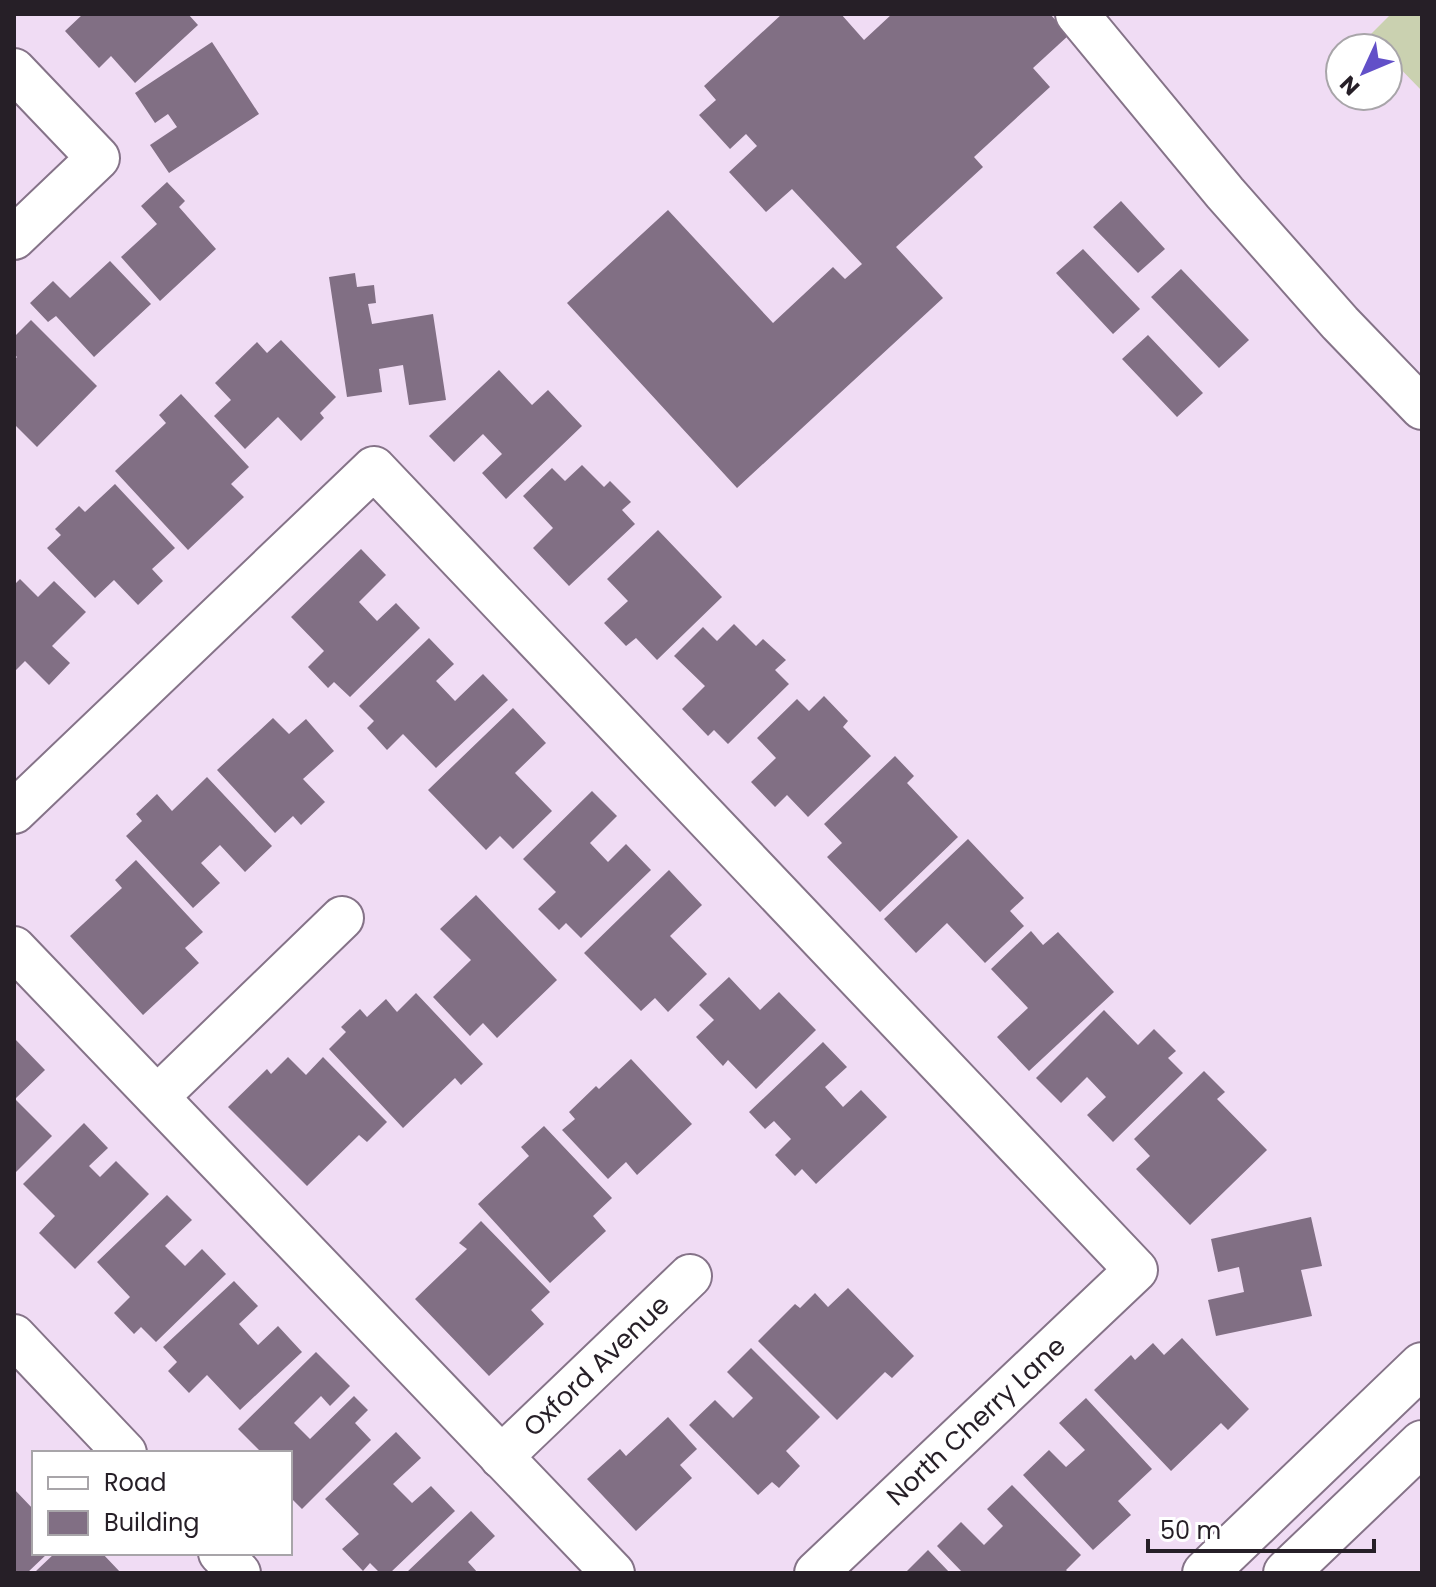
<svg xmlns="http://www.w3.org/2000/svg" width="1436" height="1587" font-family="Poppins,sans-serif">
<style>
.green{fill:#cad1b0}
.building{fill:#816f84}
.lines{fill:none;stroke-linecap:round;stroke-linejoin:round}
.minor-casing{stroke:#857388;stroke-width:46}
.major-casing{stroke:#857388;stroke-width:48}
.minor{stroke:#fff;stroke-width:42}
.major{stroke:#fff;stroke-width:44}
.labels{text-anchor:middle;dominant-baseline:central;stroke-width:6;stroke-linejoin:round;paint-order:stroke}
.street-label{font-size:26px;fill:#261f27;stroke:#fff}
</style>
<rect width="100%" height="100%" fill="#f0dcf4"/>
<path class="green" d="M1391 14H1422V91L1388 56V48H1381L1369 36Z"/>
<path class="building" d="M83 14H188L198 25 135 83 111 56 99 68 65 31Z
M782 14H841L864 40 892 14H1050L1069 35 1033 68 1050 87 974 157 983 167 896 247 943 298 737 488 567 303 668 210 773 323 833 267 845 279 862 264 792 189 766 212 729 172 757 146 746 134 730 149 699 115 716 100 704 86Z
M212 42 259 114 169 173 150 145 177 127 168 114 155 123 135 93Z
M167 182 185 201 179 207 216 249 160 301 121 257 157 224 141 206Z
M1121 201 1165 249 1138 273 1093 227Z
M1083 249 1140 309 1113 334 1056 273Z
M110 261 151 304 94 357 56 316 48 322 30 303 53 281 70 298Z
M1181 269 1249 340 1219 368 1151 297Z
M355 273 357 287 374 285 376 303 368 304 372 324 433 314 446 400 409 405 403 365 379 369 382 392 347 397 329 277Z
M31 320 97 386 37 447 14 424V360L17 357 14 354V337Z
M1148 335 1203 393 1177 417 1122 359Z
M281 340 336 397 320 413 324 418 301 441 278 417 245 449 214 416 231 400 215 383 257 342 267 353Z
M499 370 532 405 548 390 582 426 506 499 482 473 502 454 483 434 454 462 429 436Z
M181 394 249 467 231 484 244 497 188 550 115 471 166 423 159 415Z
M582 465 604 487 610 481 631 502 622 510 635 524 569 586 533 548 553 528 523 496 552 468 565 481Z
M115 484 175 548 152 569 163 581 138 605 114 580 95 598 47 548 61 535 55 529 79 506 85 512Z
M658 530 722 597 657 660 636 638 626 646 604 623 628 601 607 579Z
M361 549 386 575 359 602 377 621 396 603 420 628 350 697 334 682 328 688 308 667 324 651 291 617Z
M20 579 38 597 54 581 86 612 52 646 70 663 49 685 25 661 14 672V585Z
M734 624 756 646 763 639 786 660 775 670 789 684 728 744 714 730 708 736 682 709 705 686 674 656 703 627 717 641Z
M429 638 454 664 436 681 455 701 483 674 508 700 436 768 403 734 387 750 367 728 374 721 359 706Z
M824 696 848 721 843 727 871 756 808 817 787 795 775 807 751 782 776 758 757 738 797 699 809 711Z
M513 708 546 743 515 773 552 811 513 849 500 836 486 850 428 790Z
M273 718 289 734 306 719 334 751 303 779 325 802 301 825 293 816 275 833 217 770Z
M895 756 914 776 907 783 958 837 880 912 827 857 842 843 824 824Z
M207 777 272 846 245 872 220 845 201 863 220 883 193 908 126 836 142 821 136 814 157 794 172 811Z
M592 791 617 816 590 843 608 862 626 844 651 870 581 938 566 923 559 930 538 909 556 892 523 859Z
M968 839 1024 898 1010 911 1024 926 985 963 947 923 916 953 884 919Z
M136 860 203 932 185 948 199 963 143 1015 70 936 122 888 115 880Z
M669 870 702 905 670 936 707 974 668 1012 655 998 641 1011 584 953Z
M476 895 557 980 497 1038 483 1023 470 1036 433 997 471 960 440 929Z
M1031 931 1043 945 1058 932 1114 992 1029 1071 997 1037 1028 1008 991 969Z
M729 977 760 1010 779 992 816 1030 756 1089 728 1060 723 1066 696 1037 714 1020 699 1005Z
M416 993 483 1064 461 1085 455 1078 403 1128 329 1049 346 1032 341 1027 360 1009 367 1017 386 999 397 1012Z
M1104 1010 1138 1045 1154 1029 1176 1051 1168 1058 1183 1073 1113 1142 1087 1115 1106 1097 1087 1077 1061 1103 1036 1078Z
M14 1038 45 1070 15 1099 52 1136 14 1174Z
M823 1042 847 1067 825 1087 843 1107 861 1090 887 1117 816 1184 802 1169 795 1176 775 1155 791 1139 774 1121 765 1129 749 1112Z
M288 1057 306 1075 323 1057 387 1122 367 1142 359 1135 307 1186 228 1107 267 1069 271 1074Z
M631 1059 692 1124 637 1175 626 1162 608 1179 562 1130 575 1119 569 1112 596 1086 599 1089Z
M1204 1071 1225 1092 1217 1099 1267 1150 1190 1225 1136 1169 1150 1156 1134 1139Z
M84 1123 108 1148 89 1166 100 1177 116 1161 149 1194 75 1269 39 1233 55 1216 23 1184Z
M544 1126 612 1198 593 1216 606 1231 550 1283 478 1204 529 1156 521 1147Z
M167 1195 192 1220 165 1246 185 1266 202 1249 226 1274 156 1342 141 1327 134 1334 114 1313 130 1297 97 1262Z
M1311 1217 1322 1266 1301 1270 1312 1316 1216 1336 1208 1300 1244 1292 1239 1267 1218 1272 1211 1239Z
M481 1221 550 1292 531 1310 544 1324 489 1376 415 1299 467 1249 459 1243Z
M234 1281 258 1306 239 1324 258 1345 278 1326 302 1352 240 1410 207 1375 189 1393 168 1371 177 1362 163 1347Z
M848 1288 914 1356 892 1378 885 1372 837 1420 758 1341 795 1304 800 1308 815 1293 828 1307Z
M1182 1338 1249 1409 1228 1430 1221 1423 1171 1471 1094 1390 1131 1355 1135 1360 1153 1343 1164 1355Z
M751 1348 820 1417 786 1451 800 1466 779 1488 772 1482 758 1495 689 1425 715 1400 733 1418 753 1398 727 1372Z
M316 1352 350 1386 330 1406 321 1396 294 1423 310 1439 354 1396 368 1410 355 1423 371 1440 302 1509 290 1497V1453H262L238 1429Z
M1086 1398 1152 1469 1118 1501 1131 1515 1093 1550 1023 1475 1049 1450 1066 1467 1085 1450 1059 1423Z
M668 1417 697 1449 680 1465 692 1478 636 1531 587 1479 620 1449 626 1456Z
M396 1432 421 1458 393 1484 412 1503 431 1486 455 1511 390 1573H380L370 1563 363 1571 342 1549 359 1534 325 1499Z
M1012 1485 1081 1555 1066 1570 1069 1573H963L937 1546 961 1522 984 1545 1003 1526 987 1509Z
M14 1489 34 1510V1553H48L27 1573H14Z
M471 1511 495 1536 468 1562 478 1573H406Z
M928 1550 950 1573H905Z
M55 1553H102L121 1573H37L36 1571Z"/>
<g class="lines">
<g class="minor-casing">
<g id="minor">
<path d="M1077 14 1225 193 1340 323 1422 408"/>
<path d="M14 70 98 158 14 238"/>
<path d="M14 812 374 468 1136 1270 816 1573"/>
<path d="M14 948 613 1573"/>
<path d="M157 1097 342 918"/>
<path d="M14 1336 125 1453"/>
<path id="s1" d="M501 1457 690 1276"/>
<path d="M220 1553 239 1573"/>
</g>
</g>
<g class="major-casing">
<path id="major" d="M1205 1573 1422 1365
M1286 1573 1422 1443"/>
</g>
<use href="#minor" class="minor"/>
<use href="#major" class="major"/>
</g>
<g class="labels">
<g class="street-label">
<text stroke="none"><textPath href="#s1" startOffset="132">Oxford Avenue</textPath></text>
<text transform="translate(976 1421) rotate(-43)">North Cherry Lane</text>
</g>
</g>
<rect width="1436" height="1587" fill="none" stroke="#261f27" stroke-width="32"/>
<rect x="32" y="1451" width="260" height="104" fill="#ffffff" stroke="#a8a5a9" stroke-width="2"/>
<rect x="48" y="1477" width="40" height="12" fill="#ffffff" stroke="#a8a5a9" stroke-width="2"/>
<text x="104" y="1491" font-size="24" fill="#261f27">Road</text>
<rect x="48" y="1511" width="40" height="24" fill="#816f84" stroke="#a8a5a9" stroke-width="2"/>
<text x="104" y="1531" font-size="24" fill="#261f27">Building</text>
<g transform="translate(1364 72) rotate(226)"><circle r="38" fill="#ffffff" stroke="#a8a5a9" stroke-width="2"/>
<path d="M0-6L14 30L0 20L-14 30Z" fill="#6250c8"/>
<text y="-12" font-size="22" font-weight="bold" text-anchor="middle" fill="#261f27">N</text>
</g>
<path d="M1148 1539v12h226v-12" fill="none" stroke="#261f27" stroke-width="4"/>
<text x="1160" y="1539" font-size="24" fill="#261f27" stroke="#ffffff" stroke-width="6" paint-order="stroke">50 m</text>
</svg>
